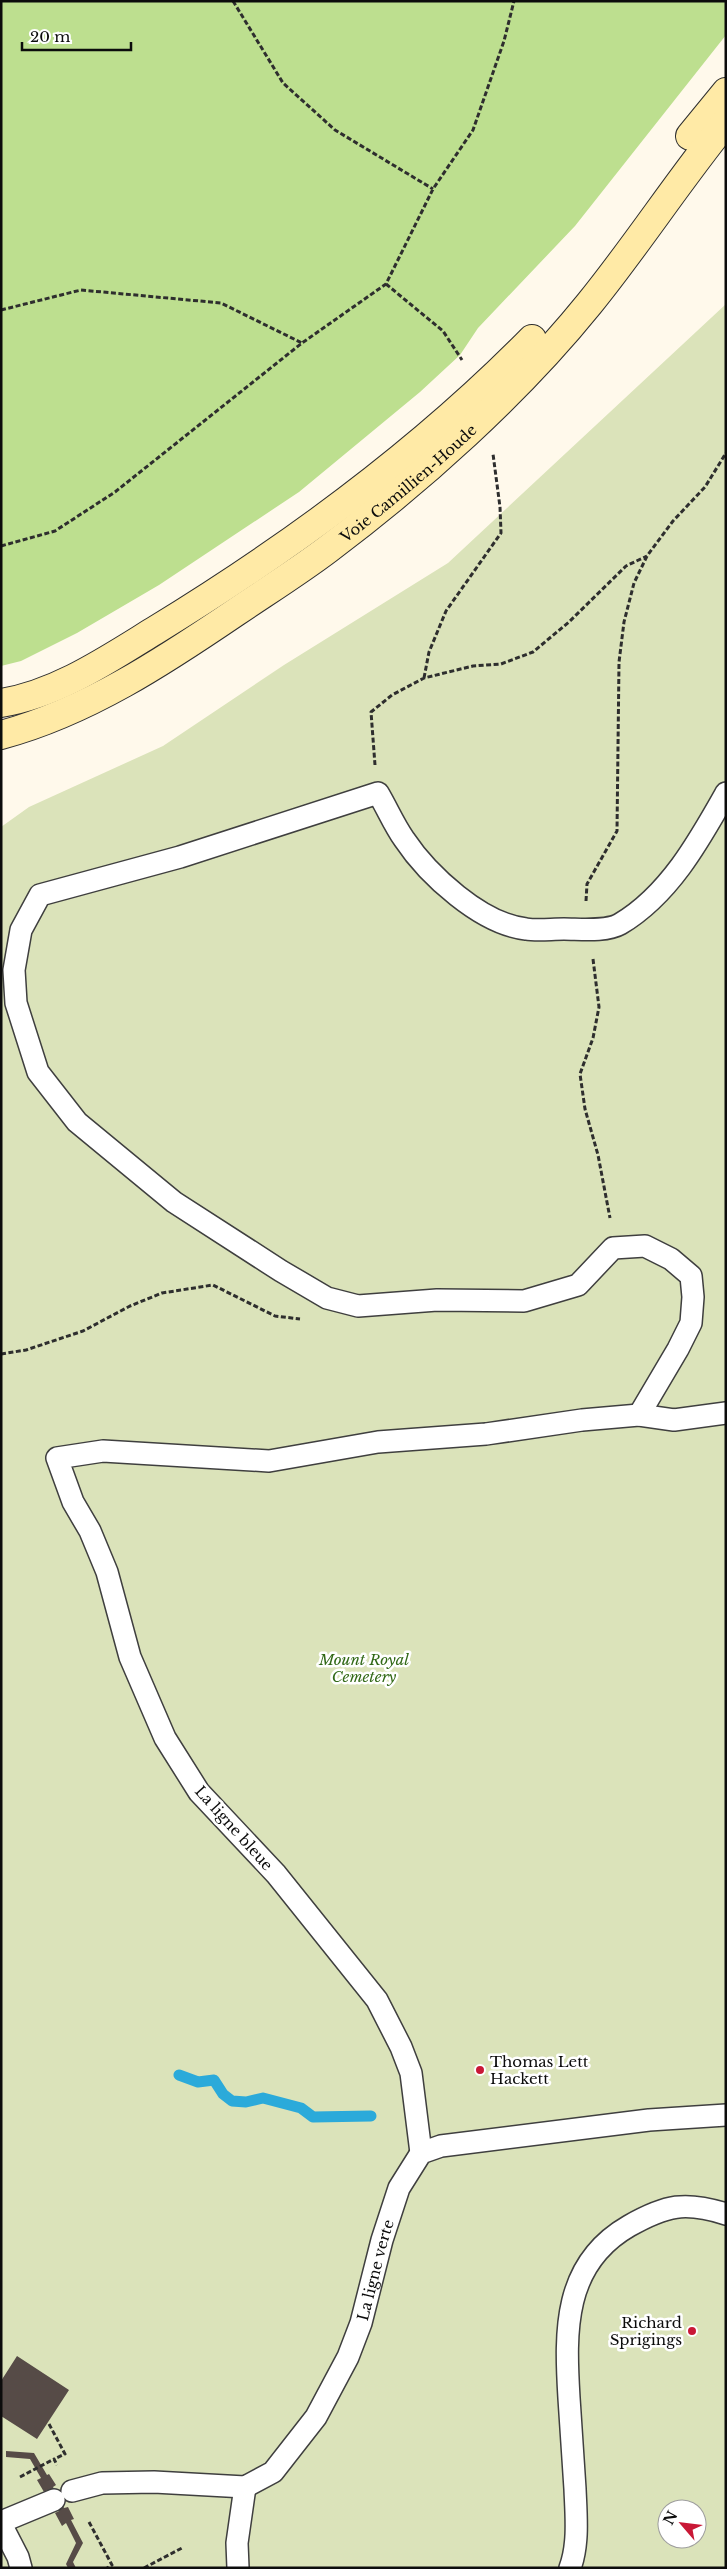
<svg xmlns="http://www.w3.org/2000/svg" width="727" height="2569" font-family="'Libre Baskerville',serif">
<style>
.forest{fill:#bddf8f}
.cemetery{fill:#dbe3ba;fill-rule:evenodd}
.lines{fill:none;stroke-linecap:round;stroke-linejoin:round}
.stream{stroke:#2baada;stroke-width:11}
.building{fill:#564b47}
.lane-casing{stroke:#3f3f3f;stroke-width:24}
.secondary-casing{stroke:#2e2e2e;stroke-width:30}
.path{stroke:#2e2e2e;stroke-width:3;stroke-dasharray:5 2.5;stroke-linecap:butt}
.lane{stroke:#fff;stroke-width:21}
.secondary{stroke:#ffeaa6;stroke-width:28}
.poi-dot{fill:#c91836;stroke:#fff;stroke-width:2}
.labels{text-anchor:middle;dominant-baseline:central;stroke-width:5;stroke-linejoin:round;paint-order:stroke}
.street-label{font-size:15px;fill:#0c0c0c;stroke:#fff}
.park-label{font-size:15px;font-style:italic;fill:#326917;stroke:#fff}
.poi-label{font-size:15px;fill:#0c0c0c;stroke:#fff;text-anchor:start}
</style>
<rect width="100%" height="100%" fill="#fff9eb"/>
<path class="forest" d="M1 1H726V35L575 226 478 328 460 355 420 392 299 492 159 585 77 633 21 661 1 666Z"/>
<path class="cemetery" d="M726 304V2568H1V827L29 807 163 746 284 665 448 563ZM667 2509H697V2539H667Z"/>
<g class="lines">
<path class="stream" d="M179 2075 198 2082 214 2080 223 2094 232 2101 246 2102 263 2098 301 2108 313 2117 371 2116"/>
</g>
<path class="building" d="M17 2356 69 2390 37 2439 1 2416V2381Z
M6 2451 34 2453 47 2475 49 2474 56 2485 53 2487 64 2508 68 2507 74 2519 71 2520 83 2543 73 2562 76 2568H68L66 2564 76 2543 66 2523 62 2526 55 2513 59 2511 54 2500 48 2490 44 2492 37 2480 41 2478 30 2459 6 2457Z"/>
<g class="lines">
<g class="lane-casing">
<g id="lane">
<path d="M639 1415 678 1349 691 1323 693 1297 691 1276 671 1259 645 1246 613 1248 578 1285 524 1301 437 1300 358 1306 327 1298 281 1271 174 1202 77 1122 38 1072 16 1003 14 970 21 930 40 895 180 857 378 793C387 808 394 825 404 839 428 875 481 924 526 929 538 931 551 929 564 929 580 929 606 932 620 924 669 895 699 841 726 793"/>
<path d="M421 2153 411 2073 401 2047 377 2000 276 1874 199 1792 165 1738 130 1657 107 1572 90 1531 73 1502 57 1458 103 1451 269 1461 378 1442 486 1434 582 1420 639 1415 674 1420 726 1413"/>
<path id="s1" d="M72 2491 102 2483 154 2482 245 2487 273 2472 316 2417 348 2357 361 2323 382 2240 399 2188 421 2153 441 2146 649 2120 726 2115"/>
<path d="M1 2522 54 2500"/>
<path d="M1 2524 18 2557 21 2568"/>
<path d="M238 2568 237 2543 245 2487"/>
<path d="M570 2568C579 2544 576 2514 575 2489 573 2458 571 2428 569 2398 565 2331 563 2264 629 2226 666 2205 685 2201 726 2214"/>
</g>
</g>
<g class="secondary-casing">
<g id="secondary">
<path d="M690 136 726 92"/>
<path d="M1 703C57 694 107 660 154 631 290 548 420 453 532 339"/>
<path id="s2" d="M1 735C87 712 164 661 236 612 267 591 299 571 328 549 420 480 517 393 589 304 637 245 678 181 726 122"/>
</g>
</g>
<path class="path" d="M233 1 283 83 335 130 433 189
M386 284 443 331 462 360
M1 310 81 290 221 303 302 343
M1 546 55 531 115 492 302 343 386 284 433 189 473 130 504 41 514 1
M424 678 429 652 446 611 501 533 500 507 493 454
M375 765 371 712 392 695 424 678 473 666 501 664 533 652 569 622 626 566 647 556
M586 901 587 884 617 831 619 662 624 622 634 583 647 556 673 521 705 487 726 453
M593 959 599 1007 593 1038 580 1074 585 1109 598 1155 610 1218
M1 1354 26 1350 83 1331 130 1306 162 1293 213 1285 275 1316 300 1319
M49 2424 65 2454 54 2459
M20 2477 54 2459 57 2465
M89 2522 112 2565 107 2568
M144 2568 182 2548"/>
<use href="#lane" class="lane"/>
<use href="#secondary" class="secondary"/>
</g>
<g class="poi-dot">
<circle cx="480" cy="2070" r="5"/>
<circle cx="692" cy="2331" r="5"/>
</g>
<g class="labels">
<g class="street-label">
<text stroke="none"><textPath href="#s2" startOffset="482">Voie Camillien-Houde</textPath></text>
<text transform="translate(234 1828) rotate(48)">La ligne bleue</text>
<text stroke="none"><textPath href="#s1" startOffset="435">La ligne verte</textPath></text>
</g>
<g class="park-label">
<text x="364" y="1659">Mount Royal<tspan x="364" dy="17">Cemetery</tspan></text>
</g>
<g class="poi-label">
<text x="490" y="2061">Thomas Lett<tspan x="490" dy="17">Hackett</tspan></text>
<text x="682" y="2322" text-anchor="end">Richard<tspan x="682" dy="17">Sprigings</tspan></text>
</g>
</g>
<rect width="727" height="2569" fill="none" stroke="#0c0c0c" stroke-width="5"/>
<g transform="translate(682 2524) rotate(298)"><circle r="24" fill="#ffffff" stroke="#9e9e9e"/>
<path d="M0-4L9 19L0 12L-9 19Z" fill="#c91836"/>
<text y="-8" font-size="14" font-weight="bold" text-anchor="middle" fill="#0c0c0c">N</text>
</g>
<path d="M22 42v8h109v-8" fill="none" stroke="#0c0c0c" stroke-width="2.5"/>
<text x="30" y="42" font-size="15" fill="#0c0c0c" stroke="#ffffff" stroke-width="4" paint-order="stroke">20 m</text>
</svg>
